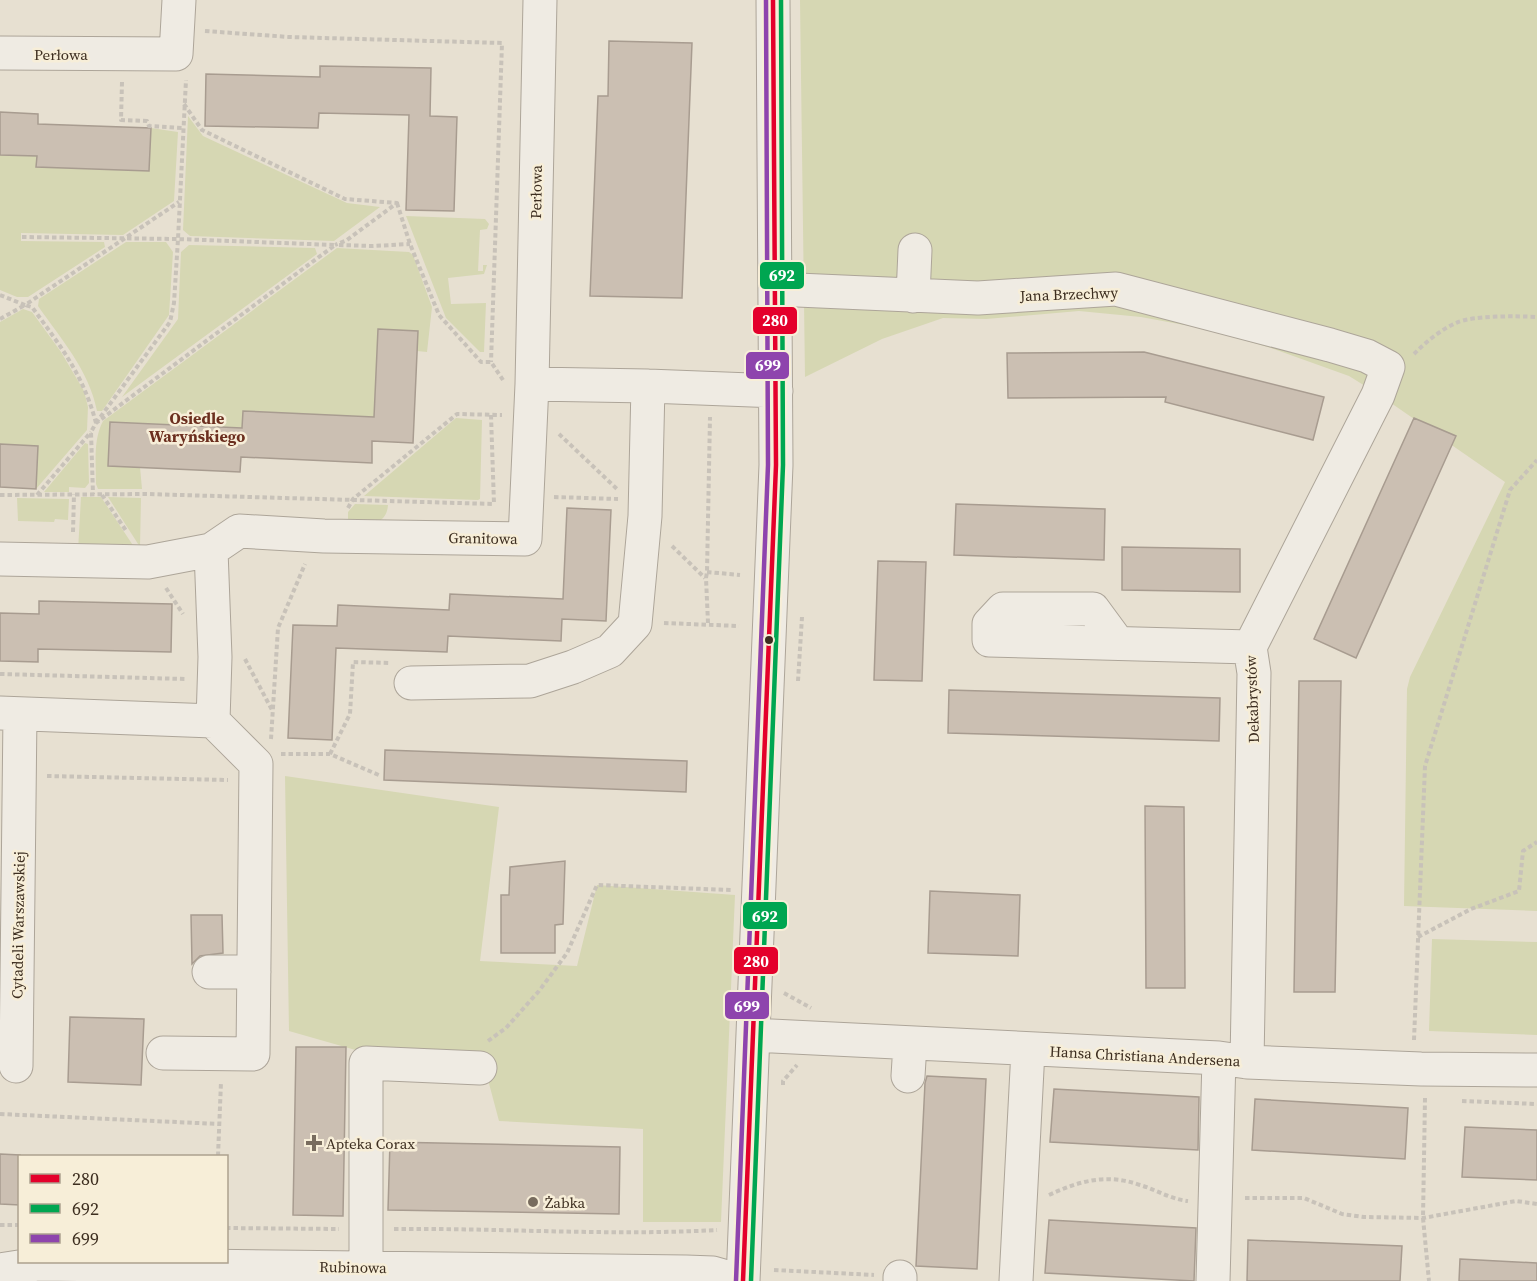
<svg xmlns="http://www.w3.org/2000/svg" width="1537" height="1281" font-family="'Source Serif 4',serif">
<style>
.green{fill:#d6d7b3}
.building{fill:#cbbfb2;stroke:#a89c90;stroke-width:1.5}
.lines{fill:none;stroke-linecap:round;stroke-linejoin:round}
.minor-casing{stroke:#ada599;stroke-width:35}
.path{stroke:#c8c2b9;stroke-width:4;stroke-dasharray:4.5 3;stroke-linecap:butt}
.minor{stroke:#efebe3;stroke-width:33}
.bus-1-casing{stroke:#f7eed8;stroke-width:9}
.bus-2-casing{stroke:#f7eed8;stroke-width:9}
.bus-3-casing{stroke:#f7eed8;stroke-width:9}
.bus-1{stroke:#e4002b;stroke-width:4.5}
.bus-2{stroke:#00a651;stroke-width:4.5}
.bus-3{stroke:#8e44ad;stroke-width:4.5}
.bus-dot{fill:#3d2e20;stroke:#f7eed8;stroke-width:2}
.poi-dot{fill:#786c5e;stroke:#f7eed8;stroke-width:2}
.labels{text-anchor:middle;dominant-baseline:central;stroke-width:5;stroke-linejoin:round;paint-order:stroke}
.street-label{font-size:15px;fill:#3d2e20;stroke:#f7eed8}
.poi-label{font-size:15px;fill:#3d2e20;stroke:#f7eed8;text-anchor:start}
.neighbourhood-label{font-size:16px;font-weight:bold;fill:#6b2e1e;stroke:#f7eed8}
.line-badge{stroke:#f7eed8;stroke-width:2}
.badge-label{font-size:16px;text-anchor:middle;font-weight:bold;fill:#fff}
</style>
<rect width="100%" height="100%" fill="#e7e0d1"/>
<path class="green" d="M800 0H1537V911L1404 906 1407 689 1410 677 1505 482 1378 394 1349 376 1271 348 1206 329 1141 317 1079 311 986 319 943 318 882 339 805 377Z
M188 116 203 136 347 203 380 207 334 241 190 236 183 230Z
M151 128 178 132 174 201 123 235 21 233V241L104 242 105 247 28 297H17L0 290V155L37 156 36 166Z
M406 216 485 219 489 224 487 229 480 230 478 271H483V265H487L484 274 448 278 451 304 486 303 484 352H480L446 318Z
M126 242H166L173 252 169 315 102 411H97C89 370 61 339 38 306L39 299Z
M189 245 315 248 317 254 122 397 178 319 181 252Z
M337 248 409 252 413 255 432 307 427 352 417 351 418 331 378 330 374 417 243 411 242 428 110 422 108 466 140 467 142 489H98L96 484C96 463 93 440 103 421Z
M23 309 32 312 61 352 84 391 88 407 87 430 36 489 38 446 0 444V322Z
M456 418 482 420 480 499 478 500 364 496Z
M85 443 88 444 89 483 85 488 69 487V492H44Z
M81 497H101L138 553 78 551Z
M108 497 141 498 140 547Z
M17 498 69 499 68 520 55 519 54 522 18 521Z
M355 504 388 505C386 529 365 522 348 522V512Z
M285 776 499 807 480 961 577 966 597 885 735 895 721 1222H643V1129L499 1121 483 1061 373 1055 289 1031Z
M1432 939 1537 942V1035L1429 1031Z"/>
<path class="building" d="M609 41 692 43 682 298 590 296 598 96H608Z
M320 66 431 68 430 116 457 117 454 211 406 210 409 115 319 113 318 128 205 126 206 74 320 77Z
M0 112 38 114V124L151 128 149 171 36 167 37 156 0 155Z
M378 329 418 331 413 443 372 441V463L241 457 240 472 108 466 110 422 242 428 243 411 374 417Z
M1144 352 1324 397 1313 440 1165 402 1166 397 1008 398 1007 353Z
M1414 418 1456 436 1356 658 1314 639Z
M0 444 38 446 36 489 0 487Z
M956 504 1105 509 1104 560 954 555Z
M567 508 611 510 606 621 562 619 561 641 448 636 447 652 336 648 332 740 288 738 293 625 337 626 338 605 449 610 450 594 563 599Z
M1122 547 1240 549V592L1122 590Z
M878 561 926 562 922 681 874 680Z
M39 601 172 604 171 652 38 649V662L0 661V613L39 614Z
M1299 681H1341L1335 992H1294Z
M949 690 1220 698 1219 741 948 733Z
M385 750 687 761 686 792 384 780Z
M1145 806 1184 807 1185 988H1146Z
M565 861 563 924 555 925V953H501V895H509L510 867Z
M930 891 1020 895 1018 956 928 953Z
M191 915H222L223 953 200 956 192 964Z
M70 1017 144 1019 141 1085 68 1082Z
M296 1047H346L343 1216 293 1215Z
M927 1076 986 1079 977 1269 916 1266 925 1083Z
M1054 1089 1199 1097 1198 1150 1050 1142Z
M1255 1099 1408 1108 1405 1159 1252 1150Z
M1465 1127 1537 1130V1180L1462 1177Z
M390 1142 620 1147 619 1214 388 1210Z
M0 1154 20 1155V1205L0 1204Z
M1049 1220 1196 1228 1194 1281 1045 1273Z
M1248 1240 1402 1246 1400 1281H1247Z
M1460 1259 1537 1263V1281H1459Z"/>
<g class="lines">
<g class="minor-casing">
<path id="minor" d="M0 53 176 54 179 0
M775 289 978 298 1116 289 1330 345 1367 356 1388 367 1378 395 1250 647 1254 673 1247 1062
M913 296 915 250
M532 384 540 0
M0 559 148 562 211 550
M1118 643 1093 609H1003L989 624V640L1250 647
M411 683 530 681 573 667 610 651 635 624 645 516 648 386
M0 713 213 721 215 657 211 550 239 531 324 536 525 539 532 384 648 386 776 391
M209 972H254
M753 1035 1219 1058 1247 1062 1421 1069 1537 1070
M163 1053 253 1054 256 764 213 721
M16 1066 20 714
M908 1076 910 1044
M366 1267V1063L480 1068
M0 1270 38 1264 686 1272 713 1273 741 1281
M743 1281 776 465 773 0
M900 1281V1277
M1016 1281 1028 1050
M1213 1281 1219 1058"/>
</g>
<path class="path" d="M205 31 289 37 502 43 491 362
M122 82 121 120 147 121 149 126 183 128
M184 104 202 130 345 199 397 203 347 240 335 245
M397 203 410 244 439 315 481 362H491L503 380
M22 237 178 239 335 245 96 423 91 432 93 494
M339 245 373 246 410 244
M0 295 25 305 179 202
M0 319 25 305 32 307C61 347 83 374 96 423
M1414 354C1426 342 1440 330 1456 323 1473 315 1518 316 1537 317
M491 415 494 504
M96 423 170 322 174 303 178 239 186 80
M559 434 617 489
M0 495 146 494 493 504
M37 495 91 432
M102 495 127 532
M554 497 618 499
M348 508 353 499 457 414 502 415
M73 532 74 494
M672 546 705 578
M707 572 740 575
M166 588 183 614
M664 623 739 626
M708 623 706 578 707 572 710 417
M245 659 272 710
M0 674 185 679
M798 681 802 617
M271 739 278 628 305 564
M281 754H330L381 776
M330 754 350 714 353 662 391 663
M47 776 228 780
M1418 937 1471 909 1519 891 1523 851 1537 842
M784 993 811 1008
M1414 1040 1425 766 1510 490 1537 460
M488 1041 506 1028 539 991 567 953 597 885 731 890
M783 1085V1081L797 1065
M1425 1098 1423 1218 1429 1281
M1462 1101 1537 1104
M0 1114 219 1124
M218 1156 221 1082
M1049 1195C1079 1181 1107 1173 1140 1185 1157 1190 1170 1199 1188 1201
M1245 1198H1304L1342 1214 1364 1217 1423 1218 1516 1201 1537 1204
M0 1225H20
M226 1228 339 1229
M394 1229C502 1228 610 1236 717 1230
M774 1270 874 1275"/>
<use href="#minor" class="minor"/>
<g class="bus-1-casing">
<path id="bus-1" d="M743 1281 776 465 773 0"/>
</g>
<g class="bus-2-casing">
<path id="bus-2" d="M751 1281 783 465 781 0"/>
</g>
<g class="bus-3-casing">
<path id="bus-3" d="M736 1281 768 465 766 0"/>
</g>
<use href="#bus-1" class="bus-1"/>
<use href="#bus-2" class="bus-2"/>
<use href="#bus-3" class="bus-3"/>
</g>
<circle class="bus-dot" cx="769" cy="640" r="5"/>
<g class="poi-dot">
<path d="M311 1134h6v6h6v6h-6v6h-6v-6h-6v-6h6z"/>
<circle cx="533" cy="1202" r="6"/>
</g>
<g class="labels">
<g class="street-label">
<text x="61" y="54">Perłowa</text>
<text transform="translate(536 192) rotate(-89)">Perłowa</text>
<text transform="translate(1069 294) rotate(-2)">Jana Brzechwy</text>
<text transform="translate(483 538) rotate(1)">Granitowa</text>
<text transform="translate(1252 699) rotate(-92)">Dekabrystów</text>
<text transform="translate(18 925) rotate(-89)">Cytadeli Warszawskiej</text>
<text transform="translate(1145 1056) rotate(3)">Hansa Christiana Andersena</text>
<text transform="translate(353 1267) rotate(1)">Rubinowa</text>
</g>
<g class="poi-label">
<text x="326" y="1143">Apteka Corax</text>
<text x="545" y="1202">Żabka</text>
</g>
<g class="neighbourhood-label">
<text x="197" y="418">Osiedle<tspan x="197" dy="18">Waryńskiego</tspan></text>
</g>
</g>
<g class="line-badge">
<rect x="759" y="261" width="46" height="29" rx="6" fill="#00a651"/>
<rect x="752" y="306" width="46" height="29" rx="6" fill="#e4002b"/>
<rect x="745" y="351" width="45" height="29" rx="6" fill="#8e44ad"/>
<rect x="742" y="901" width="46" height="29" rx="6" fill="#00a651"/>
<rect x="733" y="946" width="46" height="29" rx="6" fill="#e4002b"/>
<rect x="724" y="991" width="46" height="29" rx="6" fill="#8e44ad"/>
</g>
<g class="badge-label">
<text x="782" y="281">692</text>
<text x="775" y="326">280</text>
<text x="768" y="371">699</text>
<text x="765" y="922">692</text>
<text x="756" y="967">280</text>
<text x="747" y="1012">699</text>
</g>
<rect x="18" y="1155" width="210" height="108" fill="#f7eed8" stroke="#ada18e" stroke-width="1.5"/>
<rect x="30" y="1174" width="30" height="9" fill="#e4002b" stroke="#ada18e" stroke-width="1.5"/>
<text x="72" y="1185" font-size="18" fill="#3d2e20">280</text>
<rect x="30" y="1204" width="30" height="9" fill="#00a651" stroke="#ada18e" stroke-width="1.5"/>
<text x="72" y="1215" font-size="18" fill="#3d2e20">692</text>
<rect x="30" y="1234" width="30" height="9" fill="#8e44ad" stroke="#ada18e" stroke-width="1.5"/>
<text x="72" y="1245" font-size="18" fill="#3d2e20">699</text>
</svg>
